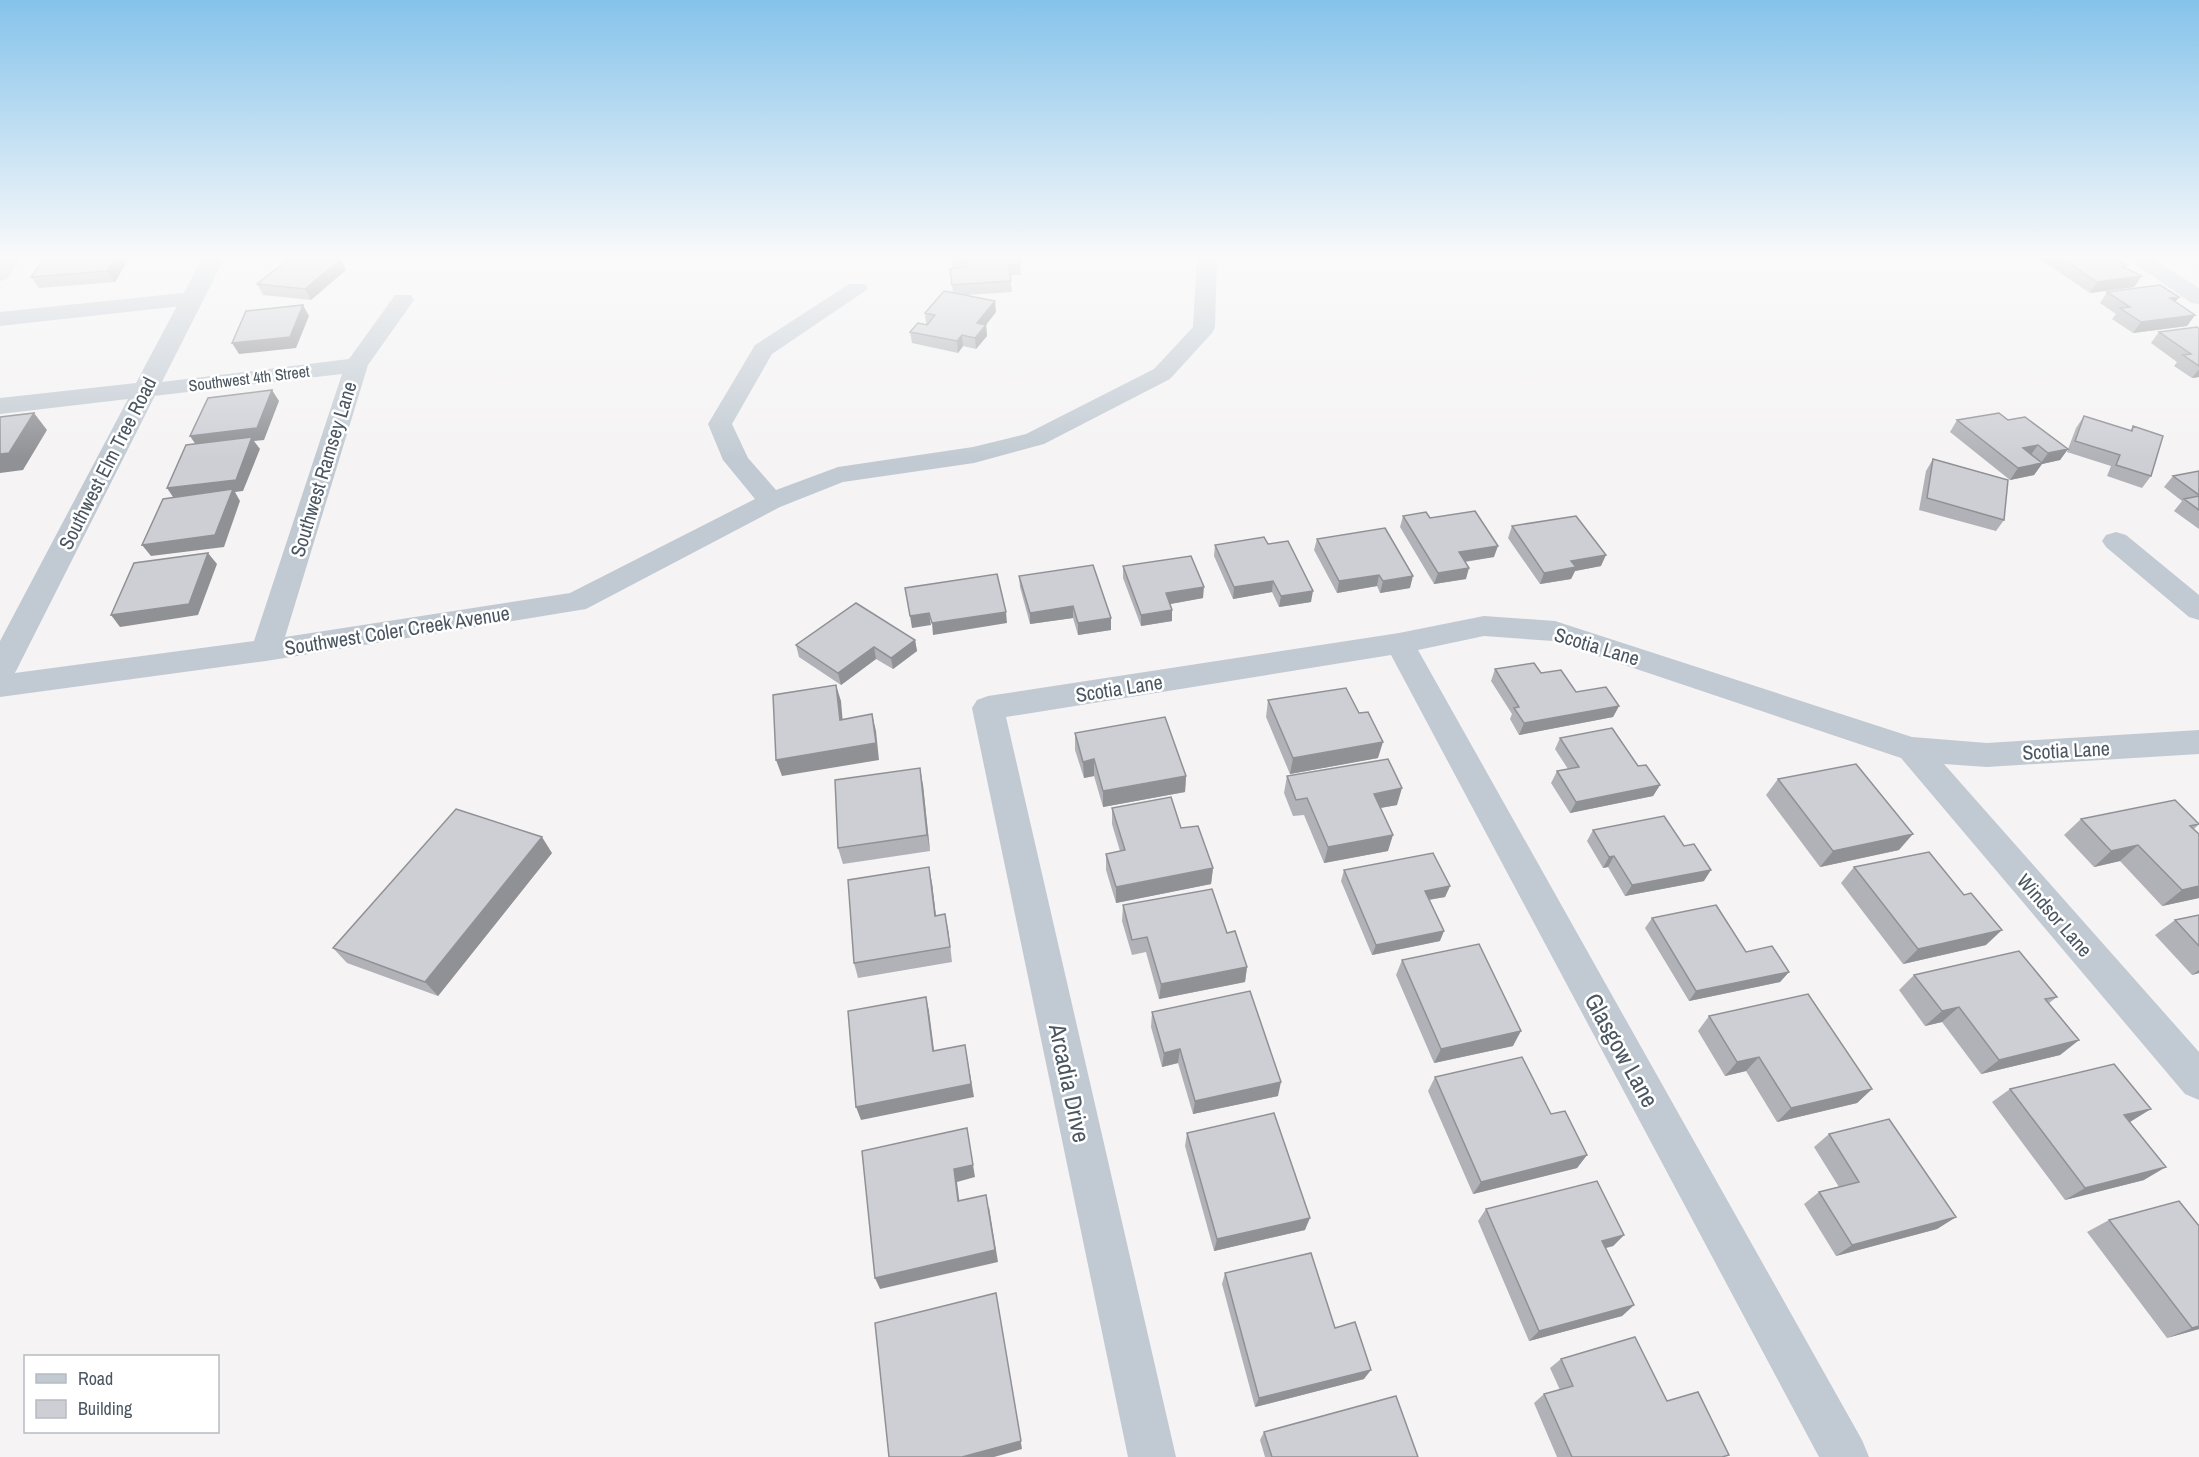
<svg xmlns="http://www.w3.org/2000/svg" width="2199" height="1457" font-family="'Archivo Narrow',sans-serif">
<style>
.lines{fill:none;stroke-linecap:round;stroke-linejoin:round}
.minor{fill:#c1cad2;fill-rule:evenodd}
.tertiary{fill:#c1cad2;fill-rule:evenodd}
.wall{fill:#b0b2b7}
.shaded-wall{fill:#909195}
.building{fill:#cdcfd5;stroke:#909195;stroke-width:1.5}
.labels{text-anchor:middle;dominant-baseline:central;stroke-width:5;stroke-linejoin:round;paint-order:stroke}
.far-street-label{font-size:16px;fill:#4a5661;stroke:#fff}
.street-label{font-size:20px;fill:#4a5661;stroke:#fff}
.near-street-label{font-size:24px;fill:#4a5661;stroke:#fff}
</style>
<rect width="100%" height="100%" fill="#f5f3f3"/>
<g class="lines">
<path class="minor" d="M4 255H24L7 279 0 281V260Z
M1197 255H1217L1215 328 1212 333 1170 379 1044 444 974 463 843 482 780 507 586 609 266 661 0 697V675L254 641 342 374 145 397 137 395 133 390 137 385 349 359 395 295H411L414 300 368 365 285 637 570 593 755 499 723 460 708 424 755 345 849 284H865L868 289 772 354 732 424 748 458 776 490 838 467 973 447 1026 434 1154 369 1193 327Z
M2123 255H2147L2199 288V304L2191 303Z
M192 292 200 294 203 299 200 304 0 326V312Z
M2116 532 2126 535 2199 595V620L2189 617 2106 547 2102 541 2106 535Z
M1484 616 1555 621 1912 737 1987 743 2199 730V754L1987 767 1944 764 2199 1052V1100L2185 1094 1901 758 1553 641 1484 636 1418 650 1862 1440 1869 1457H1819L1391 655 1006 717 1176 1457H1128L972 708 977 700 988 696 1399 633Z"/>
<path class="tertiary" d="M204 255H226L16 671 11 679 0 682V641L128 399 0 414V398L136 383Z"/>
</g>
<path class="wall" d="M47 255H127L129 258 115 282 39 288 31 277Z
M951 255 1020 264 1021 275H1010L1012 292 967 295 996 312 986 325 987 336 976 349 963 346 958 353 912 343 910 332 926 324 925 313 953 293 950 269 953 268Z
M2045 255H2113L2114 256 2113 258 2127 265 2125 268 2134 287 2090 293 2041 260Z
M2191 255H2199V260Z
M341 259 346 270 311 300 263 295 257 284Z
M2107 292 2179 297 2175 302 2195 315 2187 326 2133 333 2112 319 2116 314 2100 303Z
M2199 329V377L2192 378 2174 366 2177 362 2151 343 2159 332Z
M2084 416 2130 431 2133 426 2151 476 2142 488 2107 476 2111 466 2067 452 2068 449 2060 460 2042 464 2034 475 2010 480 1950 432 1957 420H2008L2068 449 2076 428Z
M1933 459 2004 520 1996 531 1919 510 1926 471Z
M2199 471V529L2174 511 2182 501 2164 487 2173 476Z
M1403 516 1430 518 1494 557 1465 562 1466 579 1434 584 1400 527Z
M1512 526 1601 566 1575 571 1571 579 1540 584 1508 538Z
M1317 539 1410 588 1380 593 1377 586 1337 593 1314 550Z
M1268 544 1311 602 1279 607 1272 592 1233 599 1214 556 1215 545Z
M1123 566 1203 598 1170 604 1172 610V621L1141 626 1123 578Z
M1019 576 1111 630 1078 635 1073 618 1030 624 1020 587Z
M915 640 917 651 893 669 876 659 841 685 799 657 796 645Z
M1495 669 1541 673 1576 692 1619 706 1613 717 1519 735 1510 719 1512 714 1491 681Z
M1268 700 1359 713 1378 758 1290 774 1266 717Z
M1075 733 1186 776 1185 792 1103 807 1094 776 1084 778 1075 750Z
M1560 738 1638 766 1660 785 1653 796 1570 813 1551 783 1557 771 1568 769 1555 749Z
M1287 776 1397 805 1380 808 1388 851 1324 863 1304 815 1293 816 1284 793Z
M1778 779 1899 850 1820 867 1766 795Z
M923 785 930 851 843 864 838 848Z
M1112 808 1181 828 1213 868 1211 884 1116 903 1106 870V854L1120 851 1112 824Z
M2081 819 2199 824 2194 829 2199 898 2162 906 2120 861 2094 867 2064 835Z
M1593 830 1684 846 1704 881 1625 896 1608 867 1603 868 1587 841Z
M552 853 438 996 347 963 333 948Z
M1854 867 1964 895 1986 945 1903 964 1841 883Z
M1344 870 1450 886 1445 897 1429 900 1440 941 1372 955 1341 881Z
M932 883 936 916 948 929 952 962 858 978 854 963Z
M1123 905 1247 967 1245 982 1159 999 1146 952 1132 955 1122 921Z
M2199 915V973L2192 975 2155 935 2175 920Z
M1652 918 1746 952 1789 972 1780 982 1689 1001 1645 928Z
M1402 960 1513 1046 1434 1063 1396 975Z
M1914 975 2057 997 2049 1003 2079 1040 2060 1055 1981 1074 1942 1022 1925 1026 1899 990Z
M1152 1012 1278 1096 1193 1114 1178 1063 1162 1067 1151 1027Z
M1709 1016 1872 1089 1857 1103 1777 1122 1746 1071 1725 1076 1698 1031Z
M1435 1077 1551 1114 1587 1155 1577 1168 1473 1194 1428 1091Z
M2010 1089 2129 1122 2144 1180 2065 1200 1992 1102Z
M1187 1133 1305 1230 1214 1251 1185 1146Z
M1829 1134 1956 1217 1937 1229 1836 1256 1804 1204 1819 1192 1839 1187 1814 1147Z
M1486 1209 1624 1235 1613 1246 1606 1248 1634 1305 1622 1316 1529 1341 1478 1221Z
M2109 1220 2199 1226V1329L2167 1338 2087 1232Z
M1225 1273 1335 1328 1364 1379 1255 1407 1222 1284Z
M1561 1359 1667 1401 1725 1457H1557L1534 1403 1544 1394 1560 1390 1550 1368Z
M1264 1432 1418 1457H1265L1260 1440Z"/>
<path class="shaded-wall" d="M117 255H127L129 258 115 282 107 271Z
M341 259 346 270 311 300 305 289Z
M2142 276 2134 287 2090 293 2097 282Z
M2179 297 2171 308 2170 298Z
M995 301 996 312 980 332 986 325 987 336 976 349 975 338 977 323Z
M303 305 309 316 296 348 239 354 232 343Z
M2195 315 2187 326 2133 333 2141 322Z
M962 335 963 346 958 353 957 341Z
M2199 369V377L2192 378Z
M272 390 279 401 264 440 254 441 260 449 243 491 235 492 240 501 224 547 151 556 142 545 175 500 167 488 198 448 190 436Z
M34 413 47 430 23 470 0 473V454Z
M2038 445 2030 456 2023 448Z
M2068 449 2060 460 2042 464 2034 475 2010 480 2018 468 2041 463 2048 453Z
M1498 546 1494 557 1455 563 1459 552Z
M208 553 217 564 198 615 120 627 111 615Z
M1606 555 1601 566 1575 571 1571 579 1540 584 1544 573 1571 561Z
M1469 568 1466 579 1434 584 1438 573Z
M1379 575 1377 586 1337 593 1339 581Z
M1413 576 1410 588 1380 593 1383 581Z
M1273 581 1272 592 1233 599 1234 587Z
M1204 587 1203 598 1165 605 1166 593Z
M1313 591 1311 602 1279 607 1281 596Z
M1073 606V618L1030 624V613Z
M1172 610V621L1141 626V615Z
M1006 612 1007 623 933 635 932 623Z
M929 613 931 625 912 628 910 616Z
M1111 618V630L1078 635V623Z
M915 640 917 651 893 669 891 658Z
M874 647 876 659 841 685 838 673Z
M836 685 841 701 844 736 840 720Z
M1619 706 1613 717 1519 735 1524 723Z
M872 714 876 731 879 760 782 776 776 760Z
M1383 742 1378 758 1290 774 1293 758Z
M1094 759V776L1084 778 1083 762Z
M920 768 923 785 930 851 927 835Z
M1186 776 1185 792 1103 807V791Z
M1660 785 1653 796 1570 813 1576 802Z
M1402 788 1397 805 1369 810 1374 794Z
M1913 834 1899 850 1820 867 1833 851Z
M1393 835 1388 851 1324 863 1328 847Z
M542 837 552 853 438 996 425 982Z
M2138 845 2120 861 2094 867 2111 851Z
M1614 856 1608 867 1603 868 1609 857Z
M929 867 932 883 938 932 935 916Z
M1213 868 1211 884 1116 903V887Z
M1711 870 1704 881 1625 896 1632 885Z
M1450 886 1445 897 1421 901 1425 891Z
M2199 886V898L2162 906 2182 890Z
M945 914 948 929 952 962 950 947Z
M2002 930 1986 945 1903 964 1918 949Z
M1444 931 1440 941 1372 955 1376 945Z
M1247 967 1245 982 1159 999 1161 984Z
M2199 970V973L2192 975Z
M1789 972 1780 982 1689 1001 1696 991Z
M926 997 929 1011 936 1065 933 1051Z
M1959 1007 1942 1022 1925 1026 1942 1011Z
M1521 1031 1513 1046 1434 1063 1441 1049Z
M2079 1040 2060 1055 1981 1074 1999 1060Z
M965 1045 974 1097 861 1120 856 1107Z
M1180 1049 1178 1063 1162 1067 1164 1053Z
M1759 1057 1746 1071 1725 1076 1737 1062Z
M1281 1082 1278 1096 1193 1114 1195 1101Z
M1872 1089 1857 1103 1777 1122 1791 1108Z
M2151 1109 2130 1122 2124 1115Z
M967 1128 975 1177 957 1182 961 1213 958 1201 954 1169Z
M1587 1155 1577 1168 1473 1194 1481 1182Z
M2166 1167 2144 1180 2065 1200 2085 1188Z
M989 1207 998 1262 880 1289 875 1278Z
M1956 1217 1937 1229 1836 1256 1852 1245Z
M1310 1218 1305 1230 1214 1251 1217 1239Z
M1624 1235 1613 1246 1591 1252 1602 1241Z
M996 1293 1022 1449 994 1457H962Z
M1634 1305 1622 1316 1529 1341 1539 1331Z
M2199 1326V1329L2167 1338 2192 1328Z
M1371 1370 1364 1379 1255 1407 1259 1398Z"/>
<path class="building" d="M47 255H117L107 271 31 277Z
M294 255 341 259 305 289 257 284Z
M951 255H1019L1020 264 1009 265 1011 281 952 285 950 269 967 267 966 259 952 260Z
M2057 255H2113L2114 256H2107L2117 259 2127 265 2121 266 2142 276 2097 282Z
M2160 285 2179 297 2170 298 2195 315 2141 322 2120 308 2130 307 2107 292Z
M944 291 995 301 977 323 986 325 975 338 962 335 957 341 910 332 918 323 927 325 935 315 925 313Z
M303 305 290 337 232 343 246 311Z
M2197 327 2199 329V366L2183 355 2191 354 2159 332Z
M272 390 257 428 190 436 208 398Z
M34 413 9 453 0 454V417Z
M1999 413 2008 420 2025 417 2068 449 2048 453 2038 445 2023 448 2042 463 2018 468 1957 420Z
M2084 416 2132 431 2133 426 2163 436 2151 476 2116 465 2120 455 2075 441Z
M252 437 236 480 167 488 186 445Z
M1933 459 2008 480 2004 520 1927 498Z
M2199 471V495L2173 476Z
M233 489 215 535 142 545 163 499Z
M2199 496V510L2184 499Z
M1475 511 1498 546 1459 552 1469 568 1438 573 1403 516 1426 512 1430 518Z
M1576 516 1606 555 1571 561 1576 567 1544 573 1512 526Z
M1385 528 1413 576 1383 581 1379 575 1339 581 1317 539Z
M1264 537 1268 544 1288 541 1313 591 1281 596 1273 581 1234 587 1215 545Z
M208 553 189 604 111 615 134 563Z
M1191 556 1204 587 1166 593 1172 610 1141 615 1123 566Z
M1093 565 1111 618 1078 623 1073 606 1030 613 1019 576Z
M997 574 1006 612 932 623 929 613 910 616 905 588Z
M856 603 915 640 891 658 874 647 838 673 796 645Z
M1534 663 1541 673 1561 670 1576 692 1606 687 1619 706 1524 723 1514 708 1519 707 1495 669Z
M836 685 840 720 872 714 876 743 776 760 773 695Z
M1346 688 1359 713 1368 712 1383 742 1293 758 1268 700Z
M1165 717 1186 776 1103 791 1094 759 1083 762 1075 733Z
M1612 728 1638 766 1646 765 1660 785 1576 802 1557 771 1579 767 1560 738Z
M1388 759 1402 788 1374 794 1393 835 1328 847 1307 798 1296 800 1287 776Z
M1856 764 1913 834 1833 851 1778 779Z
M920 768 927 835 838 848 835 780Z
M1171 797 1181 828 1198 826 1213 868 1116 887 1106 854 1125 850 1112 808Z
M2175 800 2199 824 2190 826 2199 834V886L2182 890 2138 845 2111 851 2081 819Z
M456 809 542 837 425 982 333 948Z
M1664 816 1684 846 1694 844 1711 870 1632 885 1614 856 1609 857 1593 830Z
M1929 852 1964 895 1971 893 2002 930 1918 949 1854 867Z
M1433 853 1450 886 1425 891 1444 931 1376 945 1344 870Z
M929 867 935 916 945 914 950 947 854 963 848 880Z
M1212 889 1227 933 1235 931 1247 967 1161 984 1147 937 1132 940 1123 905Z
M1716 905 1746 952 1772 946 1789 972 1696 991 1652 918Z
M2199 915V946L2175 920Z
M1479 944 1521 1031 1441 1049 1402 960Z
M2019 951 2057 997 2045 999 2079 1040 1999 1060 1959 1007 1942 1011 1914 975Z
M1250 991 1281 1082 1195 1101 1180 1049 1164 1053 1152 1012Z
M1808 994 1872 1089 1791 1108 1759 1057 1737 1062 1709 1016Z
M926 997 933 1051 965 1045 971 1084 856 1107 848 1011Z
M1522 1057 1551 1114 1565 1111 1587 1155 1481 1182 1435 1077Z
M2114 1064 2151 1109 2124 1115 2166 1167 2085 1188 2010 1089Z
M1274 1113 1310 1218 1217 1239 1187 1133Z
M1889 1119 1956 1217 1852 1245 1819 1192 1859 1182 1829 1134Z
M967 1128 973 1165 954 1169 958 1201 986 1195 995 1250 875 1278 862 1151Z
M1597 1181 1624 1235 1602 1241 1634 1305 1539 1331 1486 1209Z
M2179 1201 2199 1226V1326L2192 1328 2109 1220Z
M1311 1253 1335 1328 1355 1322 1371 1370 1259 1398 1225 1273Z
M996 1293 1021 1441 962 1457H889L875 1323Z
M1635 1337 1667 1401 1698 1392 1729 1455 1722 1457H1572L1544 1394 1573 1386 1561 1359Z
M1396 1396 1418 1457H1272L1264 1432Z"/>
<linearGradient id="sky" x2="0" y2="1"><stop stop-color="#85c3ea"/><stop offset="0.56" stop-color="#fafafa"/><stop offset="1" stop-color="#fafafa" stop-opacity="0"/></linearGradient>
<rect width="2199" height="459" fill="url(#sky)"/>
<g class="labels">
<g class="far-street-label">
<text transform="translate(249 378) rotate(-7)">Southwest 4th Street</text>
</g>
<g class="street-label">
<text transform="translate(107 463) rotate(-63)">Southwest Elm Tree Road</text>
<text transform="translate(323 469) rotate(-73)">Southwest Ramsey Lane</text>
<text transform="translate(397 630) rotate(-9)">Southwest Coler Creek Avenue</text>
<text transform="translate(1597 646) rotate(17)">Scotia Lane</text>
<text transform="translate(1119 688) rotate(-9)">Scotia Lane</text>
<text transform="translate(2066 750) rotate(-3)">Scotia Lane</text>
<text transform="translate(2055 915) rotate(49)">Windsor Lane</text>
</g>
<g class="near-street-label">
<text transform="translate(1622 1050) rotate(61)">Glasgow Lane</text>
<text transform="translate(1070 1083) rotate(78)">Arcadia Drive</text>
</g>
</g>
<rect x="24" y="1355" width="195" height="78" fill="#ffffff" stroke="#b7bbc0" stroke-width="1.5"/>
<rect x="36" y="1374" width="30" height="9" fill="#c1cad2" stroke="#b7bbc0" stroke-width="1.5"/>
<text x="78" y="1385" font-size="18" fill="#4a5661">Road</text>
<rect x="36" y="1400" width="30" height="18" fill="#cdcfd5" stroke="#b7bbc0" stroke-width="1.5"/>
<text x="78" y="1415" font-size="18" fill="#4a5661">Building</text>
</svg>
